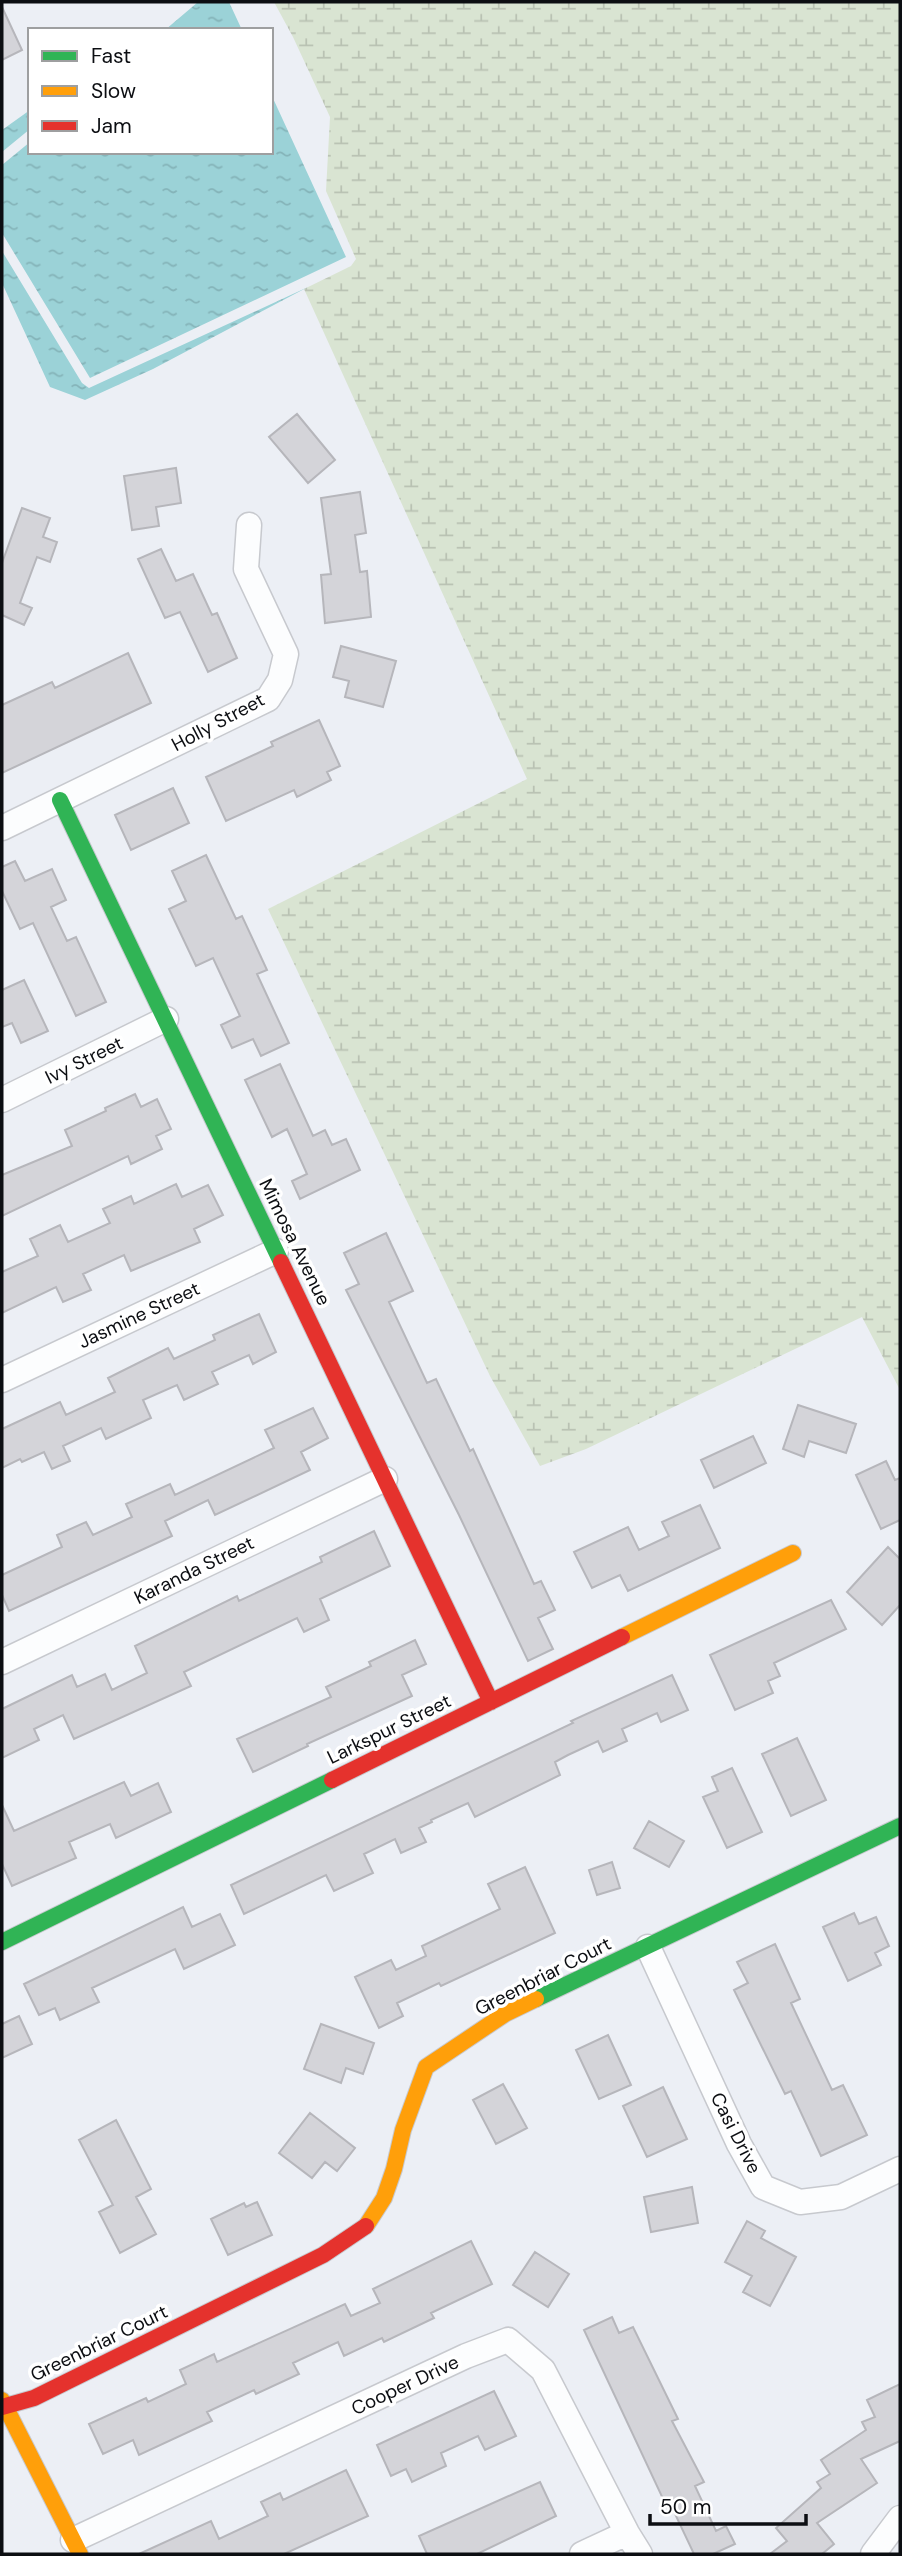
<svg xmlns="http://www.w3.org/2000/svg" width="902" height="2556" font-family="'DM Sans',sans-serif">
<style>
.wetland{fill:url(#wetland-marsh)}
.water{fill:url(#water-ripples)}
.building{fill:#d4d4d9;stroke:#b6b6bb;stroke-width:2}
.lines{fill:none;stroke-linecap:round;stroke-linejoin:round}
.street-casing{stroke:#c7c9ce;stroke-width:27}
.fast-casing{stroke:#c7c9ce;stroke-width:18}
.slow-casing{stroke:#c7c9ce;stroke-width:18}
.jam-casing{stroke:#c7c9ce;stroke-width:18}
.street{stroke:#fcfdfe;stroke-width:24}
.fast{stroke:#30b455;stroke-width:16}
.slow{stroke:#ff9f0a;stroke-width:16}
.jam{stroke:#e5322d;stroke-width:16}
.labels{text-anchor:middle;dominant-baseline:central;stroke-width:7;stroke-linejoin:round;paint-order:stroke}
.street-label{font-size:19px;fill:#0c0e12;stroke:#fff}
</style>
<defs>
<pattern id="wetland-marsh" width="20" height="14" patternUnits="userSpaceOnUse" patternTransform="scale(1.75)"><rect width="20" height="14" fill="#d9e4d2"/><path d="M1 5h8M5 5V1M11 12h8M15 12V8" fill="none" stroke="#b9c2b3"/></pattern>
<pattern id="water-ripples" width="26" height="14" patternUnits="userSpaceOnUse" patternTransform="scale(1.75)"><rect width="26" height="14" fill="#9bd2d7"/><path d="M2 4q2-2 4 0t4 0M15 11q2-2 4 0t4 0" fill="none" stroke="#84b3b8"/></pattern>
</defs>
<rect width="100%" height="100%" fill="#eceff5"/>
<path class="wetland" d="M274 2H900V1390L862 1317 586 1449 540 1466 490 1376 268 909 527 779 304 289 351 266 356 259 326 191 330 117 293 37Z"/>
<path class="water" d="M198 2H229L242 30H165Z
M271 94 346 257 90 378 2 233V165L30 142V152H271Z
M30 110V129L2 152V130Z
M2 251 82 383 89 388 308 287 153 369 85 400 50 387 2 283Z"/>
<path class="building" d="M2 7 22 50 2 60Z
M297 414 335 460 308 483 269 437Z
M176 468 181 503 156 507 159 526 132 530 124 476Z
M360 492 366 533 355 535 360 572 367 571 371 617 325 623 321 575 331 574 321 498Z
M22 508 50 518 43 537 57 542 50 562 37 557 20 603 32 608 24 625 2 615V563Z
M161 549 176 581 193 574 212 615 217 613 237 658 208 672 180 612 165 618 138 559Z
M341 646 396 661 383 707 345 697 349 681 333 677Z
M128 653 151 703 2 773V705L52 682 55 688Z
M319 720 340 766 327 772 331 780 297 797 294 790 226 821 206 777 273 746 271 742Z
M173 788 189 823 131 850 115 815Z
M206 855 236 919 242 916 267 970 257 974 289 1043 261 1056 253 1039 232 1048 221 1025 240 1016 213 958 196 966 169 909 186 901 172 871Z
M15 861 25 881 52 869 66 900 51 907 67 941 76 937 106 1002 76 1016 33 923 20 929 2 891V867Z
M24 980 48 1031 21 1043 12 1023 2 1027V990Z
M280 1064 313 1136 325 1130 332 1145 346 1139 360 1170 300 1199 292 1181 307 1174 287 1129 272 1137 245 1080Z
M135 1094 141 1107 157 1099 171 1129 156 1136 162 1149 131 1164 128 1156 2 1216V1175L72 1146 65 1130 106 1111 105 1108Z
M176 1184 182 1197 208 1185 223 1215 194 1229 200 1242 131 1271 124 1255 83 1274 91 1290 63 1302 56 1287 2 1313V1272L38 1256 30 1239 60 1225 68 1242 110 1223 103 1209 131 1196 134 1204Z
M386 1233 413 1291 389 1302 427 1383 436 1379 470 1451 473 1449 534 1584 541 1581 555 1610 538 1618 553 1649 528 1661 459 1515 346 1290 359 1284 344 1253Z
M259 1314 276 1352 253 1364 249 1355 212 1372 218 1384 184 1400 177 1385 143 1400 151 1418 106 1439 101 1428 63 1446 70 1461 52 1469 44 1452 22 1462 20 1459 2 1468V1429L60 1402 66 1415 115 1392 108 1378 168 1348 174 1359 215 1340 213 1335Z
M798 1405 856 1424 846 1453 809 1441 804 1457 783 1449Z
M313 1408 328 1438 301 1452 310 1470 215 1515 208 1500 165 1521 172 1536 9 1611 2 1595V1575L62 1547 57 1535 86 1522 93 1535 132 1517 126 1504 170 1484 175 1495 274 1448 265 1430Z
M753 1436 766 1463 714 1488 701 1460Z
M886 1461 895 1480 900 1478V1520L881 1529 856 1475Z
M700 1505 720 1548 628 1591 620 1575 592 1588 574 1552 628 1527 639 1550 669 1536 662 1522Z
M374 1531 390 1566 320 1599 329 1620 304 1632 297 1618 184 1672 191 1686 74 1739 63 1715 34 1729 39 1740 2 1758V1709L72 1675 77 1687 105 1674 112 1690 147 1673 135 1646 237 1596 239 1601 322 1562 320 1557Z
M888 1547 900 1559V1605L882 1625 847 1592Z
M831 1600 846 1629 774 1663 780 1676 768 1681 773 1693 735 1710 710 1655Z
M415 1640 426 1664 402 1675 412 1696 307 1744 308 1746 253 1772 237 1739 331 1697 326 1687 371 1666 369 1662Z
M672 1675 688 1710 661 1722 657 1713 622 1729 627 1741 603 1752 598 1741 568 1755 555 1762 560 1775 475 1817 468 1803 431 1820 432 1822 419 1828 426 1842 401 1853 395 1839 364 1854 373 1873 334 1891 326 1875 244 1914 231 1885 573 1723 571 1721Z
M797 1738 826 1800 791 1816 762 1754Z
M732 1768 762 1832 727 1848 703 1797 718 1791 712 1777Z
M124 1782 131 1796 158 1783 171 1812 116 1838 110 1824 69 1842 76 1858 12 1886 2 1864V1805L14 1831Z
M649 1821 684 1841 669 1867 634 1848Z
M612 1862 620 1888 597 1895 589 1870Z
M525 1867 555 1933 441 1986 439 1983 397 2003 403 2016 379 2028 355 1977 391 1960 396 1970 426 1956 422 1946 500 1909 488 1884Z
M183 1907 192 1927 220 1914 235 1945 184 1969 175 1949 92 1988 99 2002 60 2020 55 2008 39 2015 24 1984Z
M854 1913 859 1924 876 1917 889 1946 875 1953 881 1965 848 1981 823 1927Z
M775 1944 800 1999 791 2003 832 2090 843 2085 867 2135 821 2156 791 2091 785 2094 734 1990 748 1983 737 1962Z
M19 2016 32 2044 2 2058V2024Z
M321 2024 374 2043 363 2074 346 2068 341 2083 304 2069Z
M608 2035 631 2085 599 2099 576 2050Z
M503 2084 527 2128 496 2144 473 2100Z
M663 2087 687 2139 647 2157 623 2106Z
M310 2113 355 2148 337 2171 325 2162 312 2178 279 2153Z
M116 2120 151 2189 136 2197 156 2234 120 2253 99 2212 113 2205 79 2140Z
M692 2187 698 2223 651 2232 644 2197Z
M257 2202 272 2235 228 2255 211 2219 244 2203 246 2207Z
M747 2221 765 2231 761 2238 796 2257 770 2306 743 2292 752 2276 725 2262Z
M471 2241 492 2284 431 2313 434 2318 384 2342 382 2338 344 2356 338 2342 293 2363 299 2374 256 2394 254 2390 207 2412 212 2421 139 2455 133 2440 103 2454 89 2424 146 2398 148 2402 186 2384 180 2370 214 2354 217 2362 345 2304 351 2316 380 2303 373 2289Z
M535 2252 569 2274 548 2307 513 2285Z
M612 2317 619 2333 633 2327 678 2419 672 2421 704 2482 695 2486 716 2531 726 2526 735 2544 713 2554H694L668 2499 664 2501 584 2330Z
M900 2384V2441L861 2459 877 2483 817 2523 834 2544 822 2554H770L787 2541 776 2528 821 2488 817 2482 830 2474 821 2460 866 2430 862 2422 875 2417 867 2400Z
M494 2391 516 2436 485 2450 478 2436 441 2453 446 2466 412 2482 406 2469 391 2476 377 2445Z
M346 2470 368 2516 284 2554H139L211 2521 219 2539 268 2516 261 2502 280 2493 283 2500Z
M540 2482 556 2516 477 2554H427L419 2536Z"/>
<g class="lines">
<g class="street-casing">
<path id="street" d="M2 828 268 699 280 680 286 654 246 569 249 525
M2 1100 166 1019
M2 1380 276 1251
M2 1662 385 1479
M648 1947 739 2144 763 2187 800 2202 841 2197 900 2169
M73 2540 466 2356 508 2340 543 2370 627 2533 640 2554
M582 2554 627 2533
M873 2554 900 2518"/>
</g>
<g class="fast-casing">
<path id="fast" d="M60 800 281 1262
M2 1942 332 1780
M536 1999 900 1826"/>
</g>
<g class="slow-casing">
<path id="slow" d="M622 1637 793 1553
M366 2226 384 2198 394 2169 403 2130 426 2067 505 2014 536 1999
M2 2400 80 2554"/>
</g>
<g class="jam-casing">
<path id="jam" d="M281 1262 491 1702
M332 1780 622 1637
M2 2407 34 2398 323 2255 366 2226"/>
</g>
<use href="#street" class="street"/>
<use href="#fast" class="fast"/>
<use href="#slow" class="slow"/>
<use href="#jam" class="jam"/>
</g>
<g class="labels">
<g class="street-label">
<text transform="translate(218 722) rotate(-28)">Holly Street</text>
<text transform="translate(84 1060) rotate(-26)">Ivy Street</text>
<text transform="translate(295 1242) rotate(64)">Mimosa Avenue</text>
<text transform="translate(139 1315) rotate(-25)">Jasmine Street</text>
<text transform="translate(194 1570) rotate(-26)">Karanda Street</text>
<text transform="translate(389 1729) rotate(-26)">Larkspur Street</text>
<text transform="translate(543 1976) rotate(-27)">Greenbriar Court</text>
<text transform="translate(736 2133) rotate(63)">Casi Drive</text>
<text transform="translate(99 2343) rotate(-26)">Greenbriar Court</text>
<text transform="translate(405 2385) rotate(-25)">Cooper Drive</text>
</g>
</g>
<rect width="902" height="2556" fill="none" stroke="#0c0e12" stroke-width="7"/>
<rect x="28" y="28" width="245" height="126" fill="#ffffff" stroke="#9e9fa0" stroke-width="2"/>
<rect x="42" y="51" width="35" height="10" fill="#30b455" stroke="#9e9fa0" stroke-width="2"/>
<text x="91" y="63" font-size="21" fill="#0c0e12">Fast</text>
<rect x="42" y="86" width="35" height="10" fill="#ff9f0a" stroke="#9e9fa0" stroke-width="2"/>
<text x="91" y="98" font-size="21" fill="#0c0e12">Slow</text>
<rect x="42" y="121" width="35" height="10" fill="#e5322d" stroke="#9e9fa0" stroke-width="2"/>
<text x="91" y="133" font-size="21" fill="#0c0e12">Jam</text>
<path d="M650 2514v10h156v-10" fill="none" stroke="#0c0e12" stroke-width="3.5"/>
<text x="660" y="2514" font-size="21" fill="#0c0e12" stroke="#ffffff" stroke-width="5" paint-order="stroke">50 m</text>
</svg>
